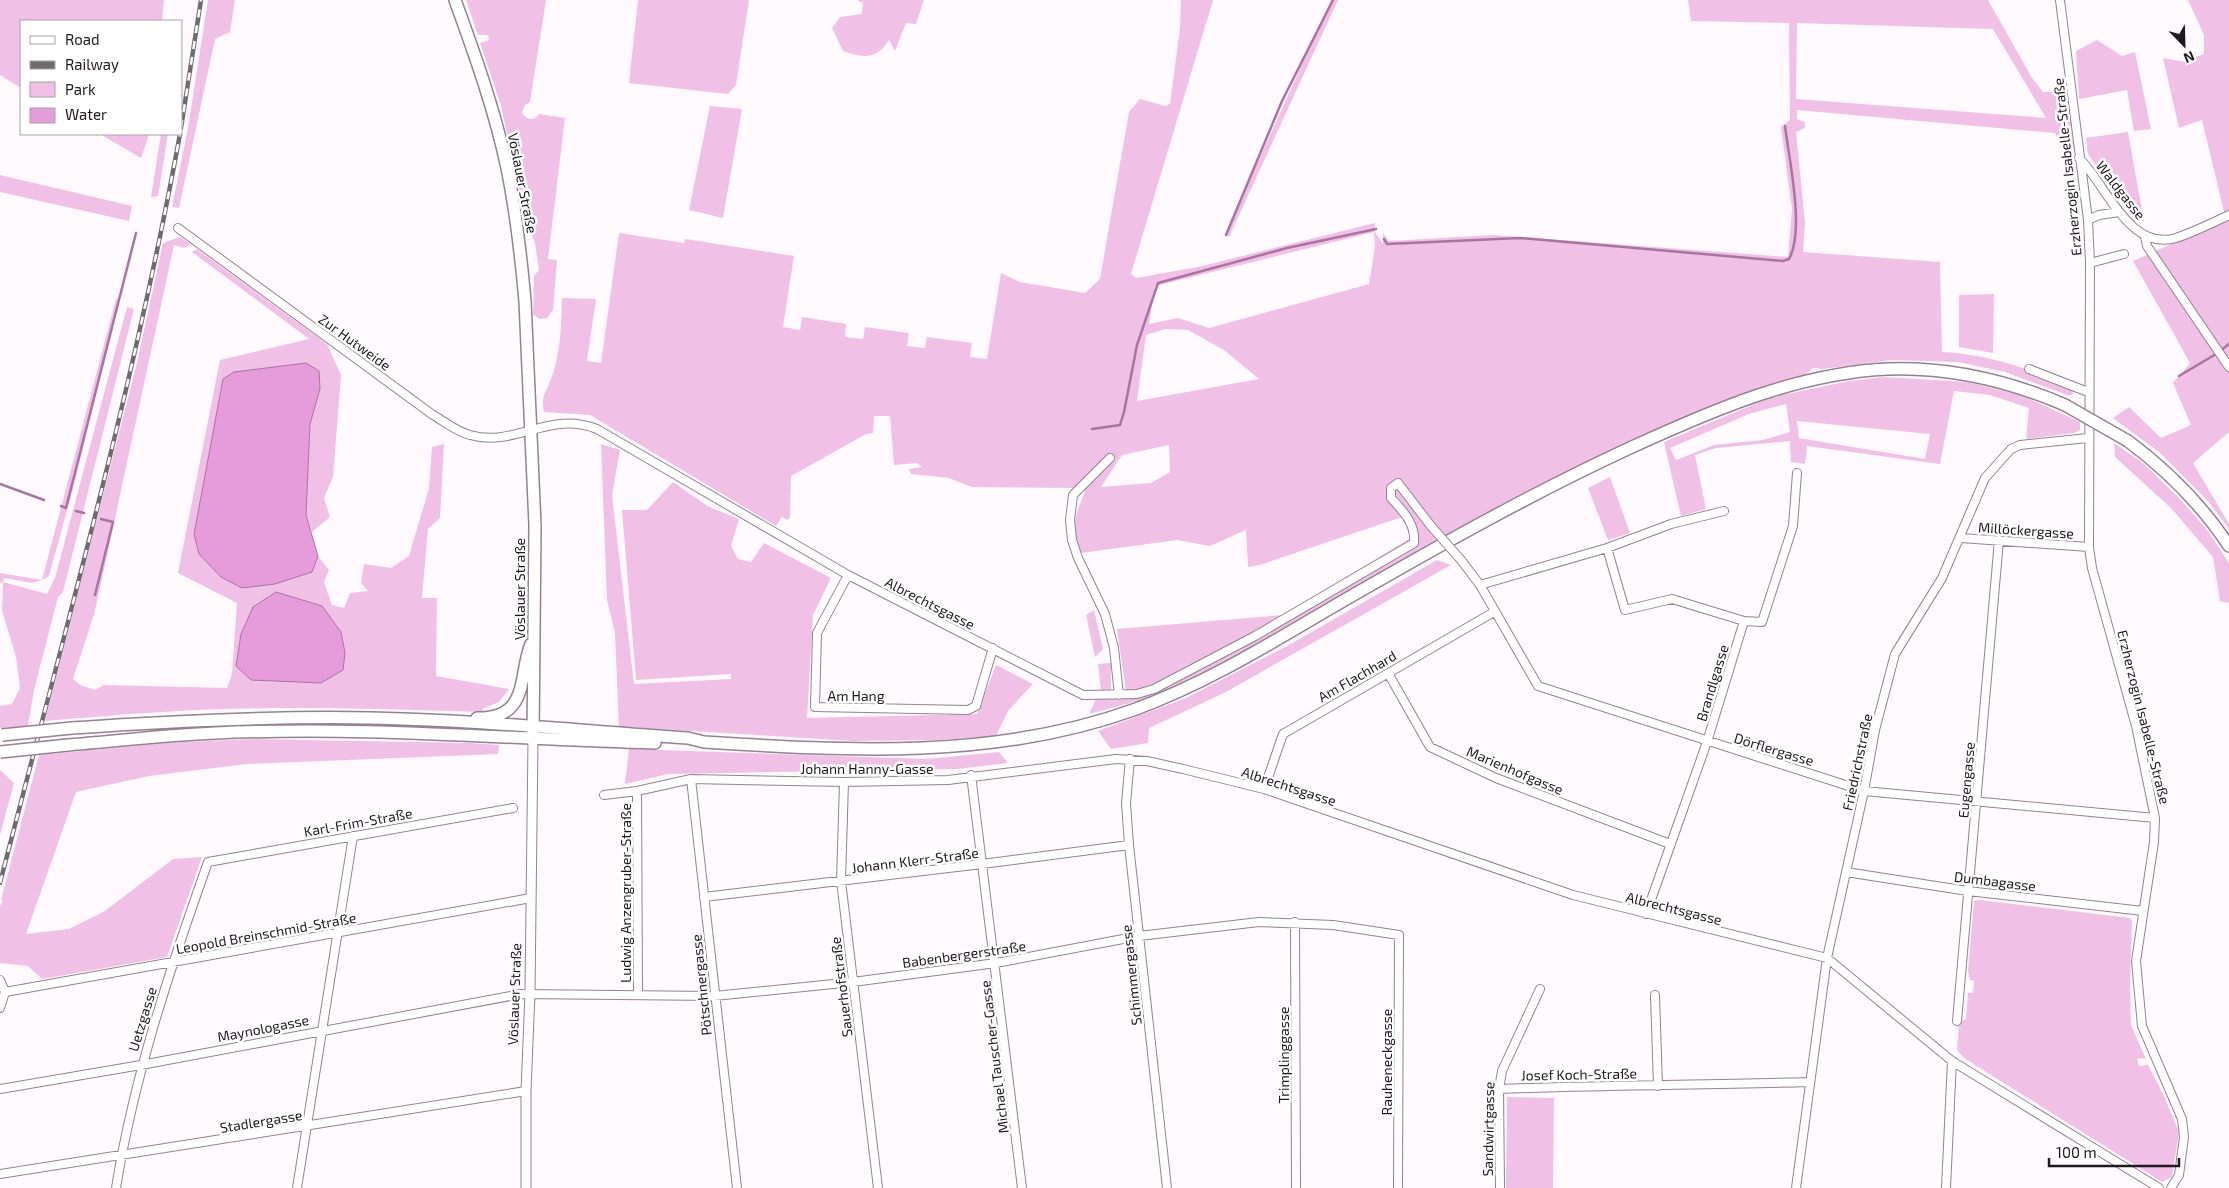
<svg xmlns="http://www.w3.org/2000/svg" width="2229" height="1188" font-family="'Exo 2',sans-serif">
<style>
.green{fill:#f0c0e7;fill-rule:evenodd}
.water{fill:#e69bda;stroke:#aa74a1}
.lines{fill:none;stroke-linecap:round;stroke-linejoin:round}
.stream{stroke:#aa74a1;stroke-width:2.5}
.minor-casing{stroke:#938290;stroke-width:10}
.tertiary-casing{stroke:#938290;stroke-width:11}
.primary-casing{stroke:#938290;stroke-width:14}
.minor{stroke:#fff;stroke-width:8}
.tertiary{stroke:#fff;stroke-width:9}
.primary{stroke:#fff;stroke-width:11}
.rail-casing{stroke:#6f6a6e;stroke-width:4.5}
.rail{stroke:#fff;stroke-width:2.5;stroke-dasharray:8;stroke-linecap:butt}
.minor-bridge-casing{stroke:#938290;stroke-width:10;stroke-linecap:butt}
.primary-bridge-casing{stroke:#938290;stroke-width:14;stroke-linecap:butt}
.minor-bridge{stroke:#fff;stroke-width:8}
.primary-bridge{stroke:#fff;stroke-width:11}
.labels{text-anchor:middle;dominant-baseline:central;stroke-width:5;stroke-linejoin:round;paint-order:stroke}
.street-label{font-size:14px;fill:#1f181d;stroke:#fff}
</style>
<rect width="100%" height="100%" fill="#fefafd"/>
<path class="green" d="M0 0H164L162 21H21V88L0 75Z
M208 0H235L230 32 215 39 179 208 172 207 188 128Z
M466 0H546L530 102 525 105 522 112C526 121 534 121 539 114L565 118 548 259 557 260 553 310 547 318 539 319 533 314 534 276 539 270 535 243 526 221 501 106 480 43 489 40 488 35H478Z
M638 0H749L736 85 728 94 629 83Z
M857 0H924L916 24 906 23 895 51 889 40C877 60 863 58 843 51L832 28 840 17 862 14 863 3Z
M1181 0H1213L1131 274 1136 278 1198 267 1375 223V232L1383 244V233L1389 241 1493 235 1788 257 1792 209 1781 127 1790 120 1789 23 1691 21 1688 0H1988L2032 78 2043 92 2068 91 2075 145 2065 153 2055 133 1797 110V119L1805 122V128L1796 132 1805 223 1803 252 1940 262 1942 352C1989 354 2034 370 2076 390L2070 396 2005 372 1958 362 1892 360 1823 369 1813 368 1805 375 1728 400 1658 428 1510 501 1409 556 1203 674 1149 698 1089 714 1096 699 1127 698 1117 629 1283 615 1411 538 1402 517 1260 565 1248 567 1246 530 1210 546 1177 540 1081 553C1067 526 1078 512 1086 488L972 487 949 478 911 474 909 469 922 467 917 463 894 465 890 416H874L873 433 866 434 791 476 790 517 788 520 782 517 776 526 590 415 544 412C540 398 546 392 551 379 561 354 561 325 562 298L596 299 587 361 601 363 619 233 684 243 685 239 794 256 783 327 800 330 802 317 846 324 845 337 863 339 865 327 909 333 907 346 925 348 927 337 972 343 970 357 987 359 1001 273 1020 282 1085 293 1100 279 1129 112 1140 99 1165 106 1170 104 1180 28ZM1797 23 1993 29 2046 118 1796 99ZM1374 232 1375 247 1369 284 1209 328 1178 318 1149 324 1155 286ZM1165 329 1188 330 1224 350 1259 379 1137 401 1146 335ZM1169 445 1170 472 1151 483 1101 487 1122 455Z
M1331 0H1338L1229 237 1225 235Z
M2188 0H2229V432L2193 463 2229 524V529L2208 501 2159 452 2113 418 2129 407 2161 438 2191 425 2173 383 2190 363 2133 261 2226 220 2202 120 2179 128 2163 58 2185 62 2204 54V35Z
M2097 40 2122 56 2135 52 2151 129 2134 131 2127 90 2079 99 2076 51Z
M710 106 742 109 723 218 689 210Z
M2128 132 2144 222 2124 206 2088 154 2086 138Z
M100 134H149L141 158Z
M161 134H168L158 196 151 197Z
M0 175 132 206 129 221 0 192Z
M180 237 191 244 184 248 174 245 95 611 73 679 80 685 95 690 104 685 227 688 232 674 237 603 178 573 220 360 309 339 192 252 197 249 327 344 341 375 333 477 324 498 330 517 312 532 306 515 310 424 320 389 234 372 311 572 318 556 329 570 324 582 332 605 344 608 350 593 368 591 361 583 364 564 391 568 409 556 429 488 432 447 444 444 440 518 428 529 422 598H437L436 676 509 689 499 702 484 708 481 712C375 709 268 705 163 712 123 714 84 718 45 721L137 363 163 243Z
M1994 294 1993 353 1959 347V295Z
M116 299 119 300 73 489 49 576C30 588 24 580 4 578L3 582 47 594 55 578 127 307 134 309 63 592 58 597 34 690 28 726 0 728V706L12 704 20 688 16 657 2 611 3 583 0 582V573L42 580Z
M1884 377 1967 382 2021 395 2080 422V430L2074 433 2026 439 2029 408 1990 395 1954 391 1940 464 1807 446 1805 464 1791 462 1790 441 1716 448 1695 455 1706 509 1681 516 1664 442 1769 398 1849 381ZM1786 404 1790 432 1763 440 1714 445 1676 460 1670 448 1749 414ZM1797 421 1930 434 1925 459 1799 438Z
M2114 443 2143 463 2179 498 2208 531 2229 563V603L2220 601 2213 557 2171 508 2115 457Z
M601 444 620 450 612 495 634 684 731 679V674L636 680 622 510H647L673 482 709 507 739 519 731 546 738 559 751 562 764 543 831 578 813 615 807 718 977 714 996 665 1033 684 1008 711 996 736 941 740 853 741 628 727 619 729 615 633 607 600Z
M1610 477 1630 533 1608 540 1588 488Z
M1437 560 1451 565 1224 693 1149 728 1148 743 1111 749 1098 731 1186 698 1289 645Z
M1094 610 1103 649 1095 657 1086 615Z
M1111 663V689L1101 690 1098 664Z
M251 739 469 743 499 745 498 754 247 764 149 776 76 792 26 934 69 929 105 911 173 859 202 857 167 957 42 979 28 966 0 963V906L3 901 1 900 39 755 166 743Z
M629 749 927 759 999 752 1008 763 957 769 668 774 625 784Z
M0 770 14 783 0 835Z
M1979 900 2130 918 2132 922 2130 977 2131 1025 2146 1059 2137 1058 2139 1066 2148 1065 2164 1096 2179 1132 2172 1177 2162 1182 1964 1058 1957 1050 1959 1023 1966 1019 1968 993H1973L1974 981 1970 980 1968 971 1974 901Z
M1507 1097 1554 1098 1553 1188H1506Z"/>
<path class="water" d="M306 363 319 371 320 389 310 424 306 515 318 556 312 572 275 584 242 588 221 577 199 554 194 534 223 379 234 372Z
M276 592 322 606 341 632 345 653 343 670 321 683 251 680 236 666 241 634 253 607Z"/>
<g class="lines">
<path class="stream" d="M1226 235 1282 101 1333 0
M1384 239 1387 244 1520 238 1783 261 1789 259C1805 231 1789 159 1785 126
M2220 351 2229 344
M2179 376 2216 354
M1092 429 1120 425 1124 412 1137 345 1158 283 1287 248 1376 229
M0 484 44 500
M61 506 66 508 136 233
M76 511 84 513
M95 595 113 522 101 519"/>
<g class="minor-casing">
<path id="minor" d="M2060 0 2088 220 2090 263 2089 547 2092 568 2136 726 2155 818 2154 842 2136 961 2142 1026 2182 1119 2184 1137 2179 1175 2171 1188
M2079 158C2106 184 2129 252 2176 238 2194 232 2212 223 2229 215
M2088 220 2099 215 2119 212
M178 228 433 415C444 421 457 432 470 435 516 448 547 410 597 429L848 575 1083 695 1137 694 1154 689 1255 636 1414 543C1416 524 1403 511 1391 498V488L1398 483 1431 526
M2145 237 2147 246 2229 367
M2090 263 2124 254
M2029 369 2088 392
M1110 458 1073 495 1070 520 1072 540 1078 558 1105 614 1114 648 1119 695
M1961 538 2089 547
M1607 548 1625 610 1672 599 1744 621
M1461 560 1480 585 1538 686 1864 791 2155 818
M848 575 817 633 815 707 968 710 976 706 993 648
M1480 585 1607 548 1671 524 1724 511
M1388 673 1430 747 1496 778 1670 844
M1130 759 1126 803 1129 845 1167 1188
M971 775 1022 1188
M691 779 737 1188
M844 782 841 881 878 1188
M1264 789 1283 734 1494 612
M637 791 638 994
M604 795 637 791 691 779 844 782 948 780 1116 759 1147 761 1183 769 1264 789 1573 895 1827 958 1952 1061 2159 1188
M1846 872 1968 891 2143 911
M704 897 982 864 1129 845
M1646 914 1707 742 1744 621 1762 622 1793 526 1797 473
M1295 922 1296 1188
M0 980 5 992
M5 992 531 898
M1655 995 1658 1086
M0 1008 5 992
M1957 1021 1999 540
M0 1089 141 1065 521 994 714 996 853 982 996 963 1139 936 1259 922 1333 925 1399 935 1398 1188
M1499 1089C1603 1085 1706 1085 1809 1082
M0 1174 526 1091
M116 1188C134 1076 170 969 208 862L513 808
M297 1188 353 836
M1500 1188 1499 1089 1502 1071 1540 989
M1796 1188 1827 958 1864 791 1875 730 1895 654 1942 578 1985 478 2011 449 2020 445 2088 438
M1946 1188 1952 1061"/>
</g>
<g class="tertiary-casing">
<path id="tertiary" d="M526 1188V1091L530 993 533 739"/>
</g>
<g class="primary-casing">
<path id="primary" d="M455 0C475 55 495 111 507 168 516 212 521 256 525 301L535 525 533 739
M2128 441C2168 471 2202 505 2229 546
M477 718C530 719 518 676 531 644
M72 728C172 721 271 716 371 718 477 720 582 731 688 738L704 742C850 751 996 760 1136 709 1207 683 1271 643 1336 605 1433 549 1530 494 1632 447 1713 410 1798 373 1888 369 1950 367 2009 381 2065 405
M68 745C117 741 167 735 216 733 362 726 509 739 655 743"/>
</g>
<use href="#minor" class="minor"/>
<use href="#tertiary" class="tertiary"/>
<use href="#primary" class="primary"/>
<g class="rail-casing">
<path id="rail" d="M181 128 201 0
M0 883C64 634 134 386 180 134"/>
</g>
<use href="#rail" class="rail"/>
<g class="minor-bridge-casing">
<path id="minor-bridge" d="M1431 526 1461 560"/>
</g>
<g class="primary-bridge-casing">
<path id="primary-bridge" d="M2065 405 2128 441
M2 735 72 728
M0 752 68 745"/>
</g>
<use href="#minor-bridge" class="minor-bridge"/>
<use href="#primary-bridge" class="primary-bridge"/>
</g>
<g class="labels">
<g class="street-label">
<text transform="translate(2067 167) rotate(-96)">Erzherzogin Isabelle-Straße</text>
<text transform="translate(523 183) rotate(79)">Vöslauer Straße</text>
<text transform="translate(2121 190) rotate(52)">Waldgasse</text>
<text transform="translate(355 342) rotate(36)">Zur Hutweide</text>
<text transform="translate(2026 530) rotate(4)">Millöckergasse</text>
<text transform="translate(519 589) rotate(-90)">Vöslauer Straße</text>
<text transform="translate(930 603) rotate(27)">Albrechtsgasse</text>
<text transform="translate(1357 676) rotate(-30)">Am Flachhard</text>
<text transform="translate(1712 683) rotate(-73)">Brandlgasse</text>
<text x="856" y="695">Am Hang</text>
<text transform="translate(2144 717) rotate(76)">Erzherzogin Isabelle-Straße</text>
<text transform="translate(1774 749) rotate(17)">Dörflergasse</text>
<text transform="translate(1857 762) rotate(-78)">Friedrichstraße</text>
<text x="867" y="768">Johann Hanny-Gasse</text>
<text transform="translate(1515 770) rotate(23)">Marienhofgasse</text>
<text transform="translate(1966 780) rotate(-85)">Eugengasse</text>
<text transform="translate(1289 786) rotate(18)">Albrechtsgasse</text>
<text transform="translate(358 822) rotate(-10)">Karl-Frim-Straße</text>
<text transform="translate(915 860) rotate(-7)">Johann Klerr-Straße</text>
<text transform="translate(1995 881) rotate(7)">Dumbagasse</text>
<text transform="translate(625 893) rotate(-90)">Ludwig Anzengruber-Straße</text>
<text transform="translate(1674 908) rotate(14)">Albrechtsgasse</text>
<text transform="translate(266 933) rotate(-10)">Leopold Breinschmid-Straße</text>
<text transform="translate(964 954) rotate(-8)">Babenbergerstraße</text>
<text transform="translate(1131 975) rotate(-96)">Schimmergasse</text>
<text transform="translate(701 985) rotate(-96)">Pötschnergasse</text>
<text transform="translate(841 987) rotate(-97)">Sauerhofstraße</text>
<text transform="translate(514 994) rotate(-88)">Vöslauer Straße</text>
<text transform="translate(142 1019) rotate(-73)">Uetzgasse</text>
<text transform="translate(263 1028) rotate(-11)">Maynologasse</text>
<text transform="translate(1283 1055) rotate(-90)">Trimplinggasse</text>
<text transform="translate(994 1057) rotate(-97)">Michael Tauscher-Gasse</text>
<text transform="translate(1386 1062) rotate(-90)">Rauheneckgasse</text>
<text transform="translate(1579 1074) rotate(-1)">Josef Koch-Straße</text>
<text transform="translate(261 1121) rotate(-9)">Stadlergasse</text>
<text transform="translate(1488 1129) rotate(-89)">Sandwirtgasse</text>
</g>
</g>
<rect x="20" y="20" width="162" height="115" fill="#ffffff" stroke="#a5a3a5"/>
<rect x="30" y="36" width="25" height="8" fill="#ffffff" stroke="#a5a3a5"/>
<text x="65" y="45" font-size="15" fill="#1f181d">Road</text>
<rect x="30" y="61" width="25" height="8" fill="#6f6a6e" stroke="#a5a3a5"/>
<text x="65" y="70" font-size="15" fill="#1f181d">Railway</text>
<rect x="30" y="82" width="25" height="15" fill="#f0c0e7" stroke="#a5a3a5"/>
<text x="65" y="95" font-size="15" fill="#1f181d">Park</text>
<rect x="30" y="108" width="25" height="15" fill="#e69bda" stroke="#a5a3a5"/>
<text x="65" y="120" font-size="15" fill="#1f181d">Water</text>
<g transform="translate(2184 45) rotate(157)" stroke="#ffffff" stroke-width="4" paint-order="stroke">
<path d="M0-4L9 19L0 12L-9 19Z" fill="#1f181d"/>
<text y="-8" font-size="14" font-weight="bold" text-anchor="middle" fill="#1f181d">N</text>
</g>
<path d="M2049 1158v8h130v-8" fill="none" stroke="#1f181d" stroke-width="2.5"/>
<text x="2056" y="1158" font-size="15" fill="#1f181d" stroke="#ffffff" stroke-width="4" paint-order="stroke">100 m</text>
</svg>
